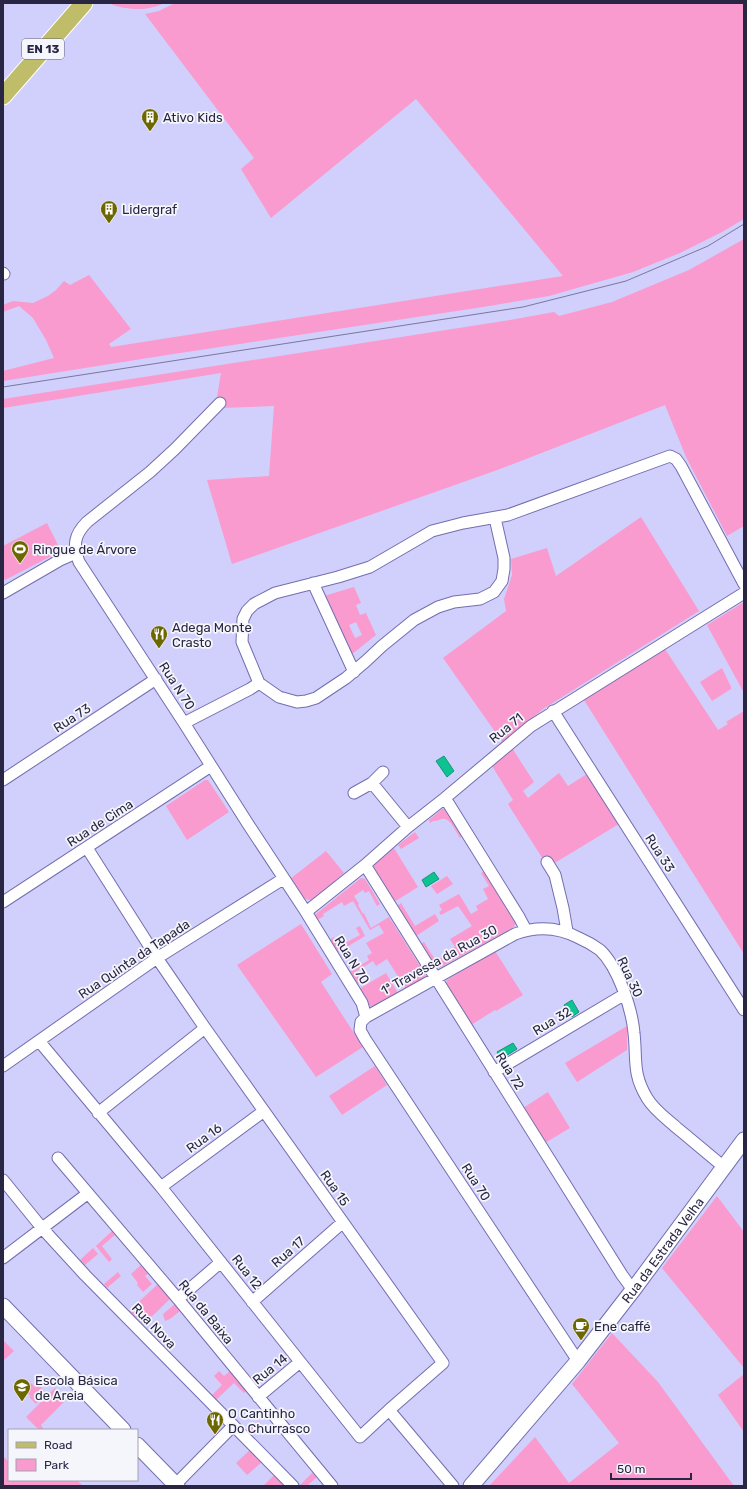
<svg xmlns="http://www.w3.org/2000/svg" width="747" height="1489" font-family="Rubik,sans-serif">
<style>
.green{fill:#f99bce;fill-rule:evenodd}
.water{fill:#0ec391;stroke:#169479}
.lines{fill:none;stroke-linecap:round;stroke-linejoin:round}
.street-casing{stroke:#736eaf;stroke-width:13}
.secondary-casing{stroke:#736eaf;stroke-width:17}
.primary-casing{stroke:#fff;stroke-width:19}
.street{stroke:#fff;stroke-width:11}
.secondary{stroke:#fff;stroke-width:15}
.primary{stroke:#bfbc6a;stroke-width:17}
.tram{stroke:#7a789c;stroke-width:1}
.labels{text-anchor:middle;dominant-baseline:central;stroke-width:3.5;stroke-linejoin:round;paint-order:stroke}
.shield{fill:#f5f5fc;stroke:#66647a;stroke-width:1}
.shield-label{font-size:12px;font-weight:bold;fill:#282642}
.poi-label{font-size:13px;fill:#282642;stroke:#f5f5fc;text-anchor:start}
.street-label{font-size:13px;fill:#282642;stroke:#f5f5fc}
</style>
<rect width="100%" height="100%" fill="#d1cffb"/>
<path class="green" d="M108 3H164C148 12 124 10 108 3Z
M175 3H744V219L722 232 680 253 633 272 549 296 483 307 167 355 3 381V371L54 358 46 340 33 318 19 306 3 312V305L13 301 33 303 48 296 56 290 64 281 70 285 89 275 131 329 109 344 111 347 563 276 416 99 271 218 241 169 254 158 145 14 159 11Z
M744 239V526L727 536 686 457 665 405 500 469 232 564 207 480 269 476 274 406 221 408 217 397 221 373 3 408V399L510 320 554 312 559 316 612 302 689 270Z
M641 517 699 611 543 709 503 743 443 658 506 611 504 599 512 575 511 559 547 548 556 576Z
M47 523 61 551 5 580 3 577V546Z
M354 587 361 603 356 605 360 615 366 613 376 635 351 655 324 596ZM356 622 362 635 355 638 349 625Z
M744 602V693L707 625Z
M665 649 718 730 728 724 726 722 744 711V954L584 700 633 668Z
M722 668 731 687V689L712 701 700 682Z
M512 748 534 782 523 791 528 798 559 773 568 786 587 774 619 824 548 867 511 809 508 804 513 800 492 766Z
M205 780H208L229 812 187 840 166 806Z
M442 809H447L463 835 460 838C456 832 450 817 442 819 438 820 437 821 433 821L430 823 429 820Z
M415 832 419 838 401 849 398 845Z
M394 848 418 887 394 902 374 869V865Z
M326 851 344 873 313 900C300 901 296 888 290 879Z
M485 871 516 920 514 927 439 968H435L421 944 424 942 436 961 448 953V952L455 947 450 939 472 926 458 906 441 915 439 912 442 910 439 905 459 894 471 914 478 910 476 906 488 899 483 889 489 886 481 873Z
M447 876 453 884 437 894 431 886Z
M361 878 365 879 380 904 377 906 369 891 365 893 363 890 354 896 359 904 358 905 363 914 364 913 371 928 389 917 425 974 424 979 406 989 387 959 376 966 373 961 355 972 362 982 357 985 349 972 369 960 367 956 372 953 366 943 384 933 379 925 370 930 353 901 344 906 342 902 323 914 324 916 317 920 316 918V914Z
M401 903 415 926 435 914 439 921 416 936 397 906Z
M301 924 332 974 321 982 363 1047 316 1077 237 965Z
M360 926 365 936 337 953 329 940 334 937 340 946 360 935 356 928Z
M495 951 523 995 496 1011 495 1010 471 1025 446 984 447 980Z
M386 973 398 993 374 1007 369 1006 359 989Z
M627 1026V1050L577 1082 565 1063Z
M375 1066 387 1085 342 1115 329 1096Z
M548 1092 570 1128 545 1143 523 1108Z
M717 1196 744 1232V1368L662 1268Z
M113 1230 116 1234 102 1246 112 1259 109 1262 96 1246Z
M93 1248 98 1254 85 1265 80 1260Z
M142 1264 149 1273 145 1276 152 1284 143 1292 137 1285 138 1283 131 1274Z
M118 1272 121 1276 107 1288 104 1284Z
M158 1284 170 1299 143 1325 129 1311Z
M175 1304 180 1311 170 1319 165 1321 163 1314Z
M612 1333 658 1382 734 1486H489L535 1437 569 1483 619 1443 572 1384Z
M3 1340 14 1351 3 1361Z
M219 1371 224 1376 230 1371 246 1391 244 1393 234 1383 216 1400 212 1395 222 1385 214 1376Z
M744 1374V1432L718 1395Z
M31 1383 35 1387 38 1384 46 1393 36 1404 29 1397 31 1396 28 1394 30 1391 27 1388Z
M55 1388 66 1400 41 1425 44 1430H39L26 1417Z
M258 1421 261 1424 250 1434 247 1431Z
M251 1449 263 1461 247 1475 236 1463Z
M3 1456 9 1462V1480H77L83 1486H3Z
M314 1471 318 1476 307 1486H301L300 1485Z
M275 1474 288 1486H263Z"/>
<path class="water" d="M444 756 454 771 447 777 436 761Z
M434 872 439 879 426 887 422 880Z
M572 1000 579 1012 572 1017 564 1005Z
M513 1043 517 1049 501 1059 497 1052Z"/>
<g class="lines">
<g class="street-casing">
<path id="street" d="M3 273 4 274
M220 403 175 449 150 472 87 522C74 535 73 545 79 562L184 723 248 824 306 912 362 1003 366 1017
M495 518 504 558V569L502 581 494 592 480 599 454 602 438 607 414 620 382 646 366 661 346 678 316 698 306 701 297 702 279 697 259 683 242 642 243 619 247 611 254 604 275 593 338 577 370 567 432 531 463 523 508 515 670 456 676 459 681 466 744 584
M313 583 354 672
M3 593 60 560 76 553
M553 711 744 1010
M184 723 250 689 259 683
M3 780 156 679
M372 783 383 772
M354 793 372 783 408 827
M445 798 519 917 526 930
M547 862 555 875 563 908 567 931
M365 865 622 1275 633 1290
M3 902 211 766
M306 912 365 865 408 827 445 798 531 726 744 593
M39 1041 161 1187 360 1437 389 1410 443 1363 205 1028 157 958 87 848
M3 1066 157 958 283 879
M494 1072 625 994
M98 1113 205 1028
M58 1158 178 1299 332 1486
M3 1180 42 1228 85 1275 293 1486
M161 1187 264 1111
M3 1258 87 1194
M178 1299 221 1262
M252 1302 342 1223
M578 1361 365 1039 360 1030 361 1022 366 1017 515 934C537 926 558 927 579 938 586 941 593 945 600 950 618 967 632 1009 634 1033 637 1060 632 1073 647 1098 654 1110 667 1119 677 1128 693 1141 708 1154 724 1167
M258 1397 300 1362
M389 1410 453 1486
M174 1486 233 1426"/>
</g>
<g class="secondary-casing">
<g id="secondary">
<path d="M3 1306 123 1430"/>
<path d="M137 1445 177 1486"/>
<path id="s1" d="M471 1486 578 1361 633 1290 744 1140"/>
</g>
</g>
<g class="primary-casing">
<path id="primary" d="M3 96 84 3"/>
</g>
<use href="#street" class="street"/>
<use href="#secondary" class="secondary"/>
<use href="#primary" class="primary"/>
<path class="tram" d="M3 387 523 307 626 281 708 246 744 224"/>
</g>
<defs>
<g id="building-pin" transform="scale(0.9)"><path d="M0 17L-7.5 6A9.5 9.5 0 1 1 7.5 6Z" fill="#6c6700" stroke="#f5f5fc"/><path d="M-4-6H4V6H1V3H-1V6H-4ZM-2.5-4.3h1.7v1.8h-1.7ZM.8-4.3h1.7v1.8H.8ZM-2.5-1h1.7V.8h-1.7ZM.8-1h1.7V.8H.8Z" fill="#fff"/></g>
<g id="stadium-pin" transform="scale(0.9)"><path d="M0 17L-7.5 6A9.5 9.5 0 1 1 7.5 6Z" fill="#6c6700" stroke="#f5f5fc"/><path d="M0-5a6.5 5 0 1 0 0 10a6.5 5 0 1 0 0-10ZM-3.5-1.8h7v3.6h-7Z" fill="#fff"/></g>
<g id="restaurant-pin" transform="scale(0.9)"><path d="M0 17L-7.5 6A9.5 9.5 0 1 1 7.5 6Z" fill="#6c6700" stroke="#f5f5fc"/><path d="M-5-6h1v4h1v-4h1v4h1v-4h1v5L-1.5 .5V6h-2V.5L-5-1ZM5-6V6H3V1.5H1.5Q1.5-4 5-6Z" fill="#fff"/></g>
<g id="cafe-pin" transform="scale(0.9)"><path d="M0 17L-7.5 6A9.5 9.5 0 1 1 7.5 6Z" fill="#6c6700" stroke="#f5f5fc"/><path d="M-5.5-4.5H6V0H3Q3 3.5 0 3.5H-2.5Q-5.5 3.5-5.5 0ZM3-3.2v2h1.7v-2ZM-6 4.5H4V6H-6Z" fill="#fff"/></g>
<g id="school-pin" transform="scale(0.9)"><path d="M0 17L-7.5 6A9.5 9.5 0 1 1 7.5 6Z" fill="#6c6700" stroke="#f5f5fc"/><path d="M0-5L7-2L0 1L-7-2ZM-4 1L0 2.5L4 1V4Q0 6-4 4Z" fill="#fff"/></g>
</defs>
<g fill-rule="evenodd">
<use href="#building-pin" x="150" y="117"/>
<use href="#building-pin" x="109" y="209"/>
<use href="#stadium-pin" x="20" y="549"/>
<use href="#restaurant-pin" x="159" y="634"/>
<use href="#cafe-pin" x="581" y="1326"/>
<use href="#school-pin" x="22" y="1387"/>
<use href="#restaurant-pin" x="215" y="1420"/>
</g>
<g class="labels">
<rect class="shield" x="22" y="39" width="42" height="20" rx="3"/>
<g class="shield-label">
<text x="43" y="49">EN 13</text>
</g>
<g class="poi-label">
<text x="163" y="117">Ativo Kids</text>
<text x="122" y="209">Lidergraf</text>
<text x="33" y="549">Ringue de Árvore</text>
<text x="172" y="627">Adega Monte<tspan x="172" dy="15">Crasto</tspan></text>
<text x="594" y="1326">Ene caffé</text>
<text x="35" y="1380">Escola Básica<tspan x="35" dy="15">de Areia</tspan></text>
<text x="228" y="1413">O Cantinho<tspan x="228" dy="15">Do Churrasco</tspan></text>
</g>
<g class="street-label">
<text transform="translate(177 686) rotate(57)">Rua N 70</text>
<text transform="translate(72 718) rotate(-33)">Rua 73</text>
<text transform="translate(506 728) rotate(-39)">Rua 71</text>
<text transform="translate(100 823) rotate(-33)">Rua de Cima</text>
<text transform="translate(660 853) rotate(57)">Rua 33</text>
<text transform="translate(134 959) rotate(-34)">Rua Quinta da Tapada</text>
<text transform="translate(352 960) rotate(58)">Rua N 70</text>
<text transform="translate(439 960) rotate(-29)">1ª Travessa da Rua 30</text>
<text transform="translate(630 977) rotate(65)">Rua 30</text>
<text transform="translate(552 1021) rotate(-31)">Rua 32</text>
<text transform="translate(510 1071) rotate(58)">Rua 72</text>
<text transform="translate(204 1138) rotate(-36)">Rua 16</text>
<text transform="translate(476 1182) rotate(57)">Rua 70</text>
<text transform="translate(335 1188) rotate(55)">Rua 15</text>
<text stroke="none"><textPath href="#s1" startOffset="304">Rua da Estrada Velha</textPath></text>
<text transform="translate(288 1252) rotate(-41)">Rua 17</text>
<text transform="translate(247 1272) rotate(52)">Rua 12</text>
<text transform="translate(206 1312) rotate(51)">Rua da Baixa</text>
<text transform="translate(154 1326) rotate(46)">Rua Nova</text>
<text transform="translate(270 1369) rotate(-39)">Rua 14</text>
</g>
</g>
<rect width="747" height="1489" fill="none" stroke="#282642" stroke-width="8"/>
<rect x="8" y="1429" width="130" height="52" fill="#f5f5fc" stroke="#a3a2b2"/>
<rect x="16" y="1442" width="20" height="6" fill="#bfbc6a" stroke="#a3a2b2"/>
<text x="44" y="1449" font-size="12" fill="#282642">Road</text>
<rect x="16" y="1459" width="20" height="12" fill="#f99bce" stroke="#a3a2b2"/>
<text x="44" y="1469" font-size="12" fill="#282642">Park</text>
<path d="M611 1473v6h80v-6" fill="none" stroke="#282642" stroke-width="2"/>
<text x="617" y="1473" font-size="12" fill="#282642" stroke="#f5f5fc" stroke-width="3" paint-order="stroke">50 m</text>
</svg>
